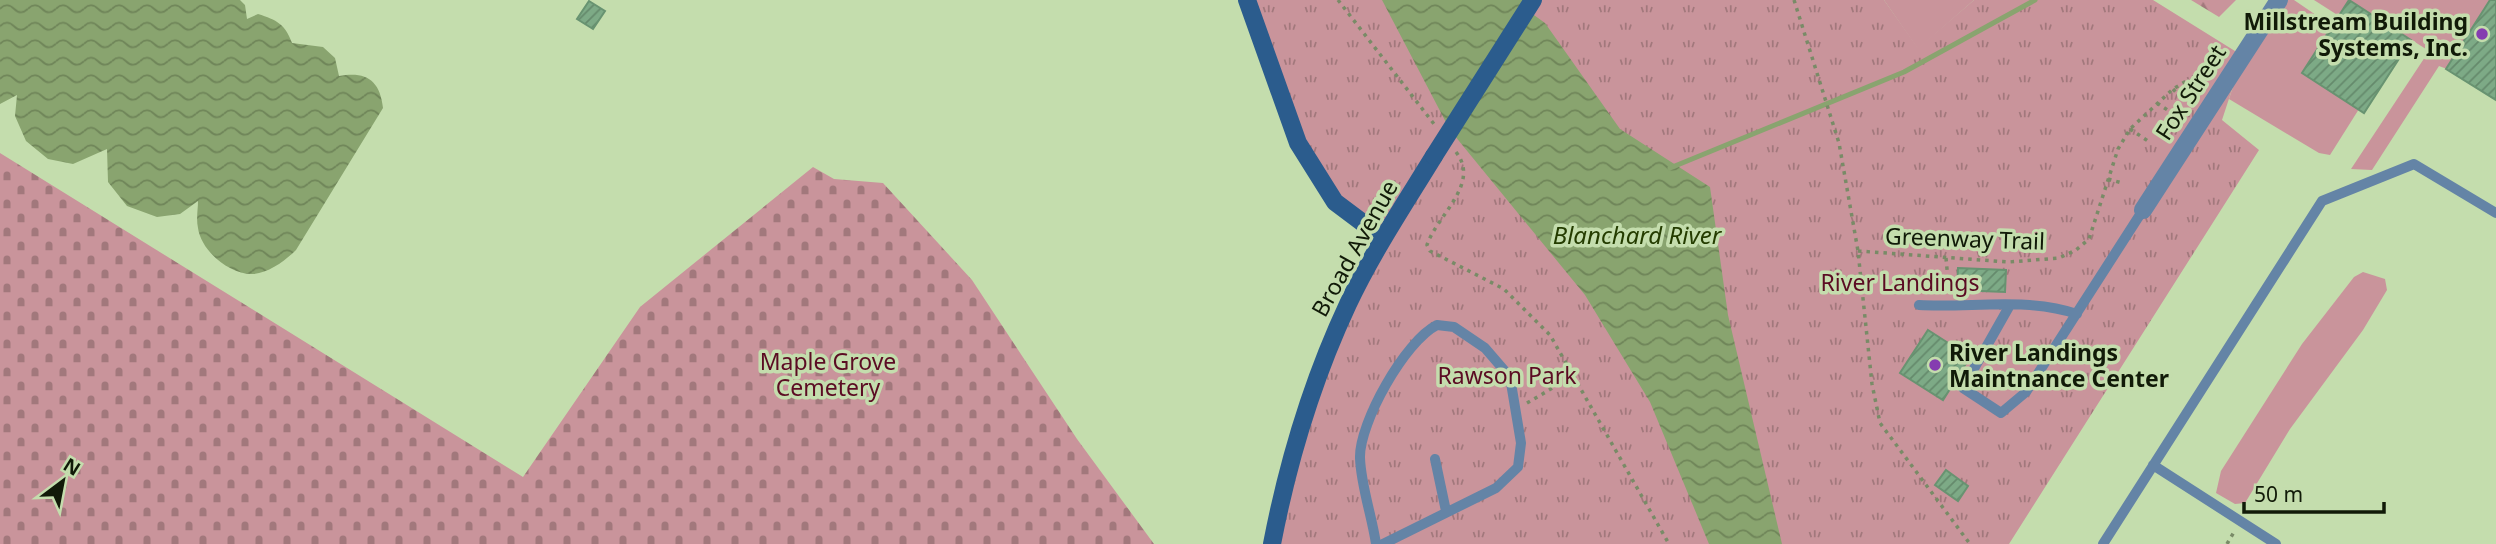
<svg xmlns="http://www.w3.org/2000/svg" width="2496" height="544" font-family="'Noto Sans',sans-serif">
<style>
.grass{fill:#c9949b}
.forest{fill:url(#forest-firs)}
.cemetery{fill:url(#cemetery-stones)}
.park{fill:url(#park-tufts)}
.water{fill:url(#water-waves)}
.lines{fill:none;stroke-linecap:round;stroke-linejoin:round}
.stream{stroke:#89a46f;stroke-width:5}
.building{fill:url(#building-hatch);stroke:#689371;stroke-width:2}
.path{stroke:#798b67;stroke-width:3.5;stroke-dasharray:3.5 5;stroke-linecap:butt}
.lane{stroke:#6484a6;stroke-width:10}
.street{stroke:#6484a6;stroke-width:18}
.secondary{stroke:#2b5c8d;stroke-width:18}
.secondary-bridge{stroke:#2b5c8d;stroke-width:18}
.poi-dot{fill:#853db0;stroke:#c4ddad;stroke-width:2.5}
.labels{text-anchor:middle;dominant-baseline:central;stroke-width:7;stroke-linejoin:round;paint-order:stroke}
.poi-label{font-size:23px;font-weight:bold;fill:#111a08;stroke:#c4ddad;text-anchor:end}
.street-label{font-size:23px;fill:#111a08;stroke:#c4ddad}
.park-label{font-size:23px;fill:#5b0c23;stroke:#c4ddad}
.water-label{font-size:24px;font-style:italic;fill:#243c00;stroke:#c4ddad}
</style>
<defs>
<pattern id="forest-firs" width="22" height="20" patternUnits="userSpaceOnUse" patternTransform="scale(1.75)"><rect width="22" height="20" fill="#c9949b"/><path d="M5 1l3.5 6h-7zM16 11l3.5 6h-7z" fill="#a2787c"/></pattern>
<pattern id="cemetery-stones" width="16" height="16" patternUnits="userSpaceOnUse" patternTransform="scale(1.75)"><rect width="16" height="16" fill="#c9949b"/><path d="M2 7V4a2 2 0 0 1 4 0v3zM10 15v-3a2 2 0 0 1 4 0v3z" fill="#a2787c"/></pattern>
<pattern id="park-tufts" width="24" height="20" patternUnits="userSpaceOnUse" patternTransform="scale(1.75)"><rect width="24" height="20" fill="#c9949b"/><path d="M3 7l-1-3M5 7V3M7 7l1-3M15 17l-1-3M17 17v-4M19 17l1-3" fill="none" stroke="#a2787c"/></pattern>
<pattern id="water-waves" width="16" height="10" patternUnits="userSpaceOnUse" patternTransform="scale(1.75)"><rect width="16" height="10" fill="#89a46f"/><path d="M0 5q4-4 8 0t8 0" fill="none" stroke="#6f8559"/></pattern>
<pattern id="building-hatch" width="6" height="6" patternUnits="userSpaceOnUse" patternTransform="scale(1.75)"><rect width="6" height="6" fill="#7daa86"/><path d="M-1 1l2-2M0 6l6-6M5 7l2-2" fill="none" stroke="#658a6c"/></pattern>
</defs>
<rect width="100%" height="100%" fill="#c4ddad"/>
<path class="grass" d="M1884 0H1974L1918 49Z
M2278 0H2294L2332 26 2302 73 2359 109 2330 155 2319 153 2229 99 2243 56Z
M2314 0H2490L2447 69 2439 66 2372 170 2351 169 2429 51 2349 0 2339 16Z
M2363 272 2385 279 2387 290 2363 330 2290 429 2245 503 2235 504 2216 493 2221 471 2302 344 2354 277Z"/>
<path class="forest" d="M2191 0H2236L2219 17Z"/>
<path class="cemetery" d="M0 153 523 477 640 307 813 167 834 179 883 183 972 280 1077 439 1154 544H0Z"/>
<path class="park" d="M1248 0H1469L1504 46 1533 0H1884L1918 48 1974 0H2153L2243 56 2222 120 2259 150 2009 544H1275L1294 447 1382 239 1335 202 1298 143Z"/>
<path class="water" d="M0 0H240L245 5 247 19 258 14C277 20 285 24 292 43L323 47 335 58 339 76C366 71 380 80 383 108L296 250C286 260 269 273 253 274 230 275 201 251 198 228 196 219 198 209 198 201L180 214 157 217 127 206 108 182 107 149 73 164 48 159 26 141 15 116 17 95 0 104Z
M1382 0H1526L1527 10 1545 23 1620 129 1710 187 1728 315 1782 544H1709L1650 402 1585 295 1450 130Z"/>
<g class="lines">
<path class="stream" d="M1670 168 1904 72 2035 0"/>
</g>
<path class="building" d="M2349 0 2411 40 2364 113 2302 73Z
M2490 0H2496V100L2446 69Z
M589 1 605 11 593 29 577 19Z
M1958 268 2006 270 2005 292 1957 290Z
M1928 330 1970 357 1943 400 1900 373Z
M1946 470 1968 486 1958 501 1935 485Z"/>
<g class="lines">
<path class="path" d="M1338 0 1434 124
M1794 0 1839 143 1858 251 1872 384 1880 423 1970 544
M2173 89 2182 99
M2157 103 2172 113
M2130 129 2151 143
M1456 152C1481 184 1437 215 1427 245L1430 251 1504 289 1550 335 1669 544
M2108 179 2122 183
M1858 251 2009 262 2059 258 2076 250 2089 239 2118 149 2130 129 2173 89 2188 80 2205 84
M1946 258 1949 291
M1527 403 1573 376
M2227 544 2234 532"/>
<path class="lane" d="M1919 305C1971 308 2027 297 2077 314
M2010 305 1963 388 2001 413 2026 392 2143 210
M1435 459 1446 511
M2153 465 2276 544
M1376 544C1372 516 1361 486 1360 458 1359 423 1405 341 1437 325L1454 327 1485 348 1510 377 1521 443 1518 467 1496 488 1383 544
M2103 544 2322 201 2414 164 2496 213"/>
<path class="street" d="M2143 210 2279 0"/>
<path class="secondary" d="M1247 0 1298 143 1335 202 1383 238
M1272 544C1288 461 1312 381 1348 304 1372 253 1404 205 1434 156"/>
<path class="secondary-bridge" d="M1434 156 1533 0"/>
</g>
<g class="poi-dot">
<circle cx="2482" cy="34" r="7"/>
<circle cx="1935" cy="365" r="7"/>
</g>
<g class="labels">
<g class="poi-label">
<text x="2468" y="21">Millstream Building<tspan x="2468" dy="26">Systems, Inc.</tspan></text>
<text x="1949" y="352" text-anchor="start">River Landings<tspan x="1949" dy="26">Maintnance Center</tspan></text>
</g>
<g class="street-label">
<text transform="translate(2190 92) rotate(-57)">Fox Street</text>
<text transform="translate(1965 238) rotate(2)">Greenway Trail</text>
<text transform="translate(1354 248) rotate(-61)">Broad Avenue</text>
</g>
<g class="park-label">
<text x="1900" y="282">River Landings</text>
<text x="828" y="361">Maple Grove<tspan x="828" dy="26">Cemetery</tspan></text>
<text x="1507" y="375">Rawson Park</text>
</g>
<g class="water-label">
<text x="1637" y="234">Blanchard River</text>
</g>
</g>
<g transform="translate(63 481) rotate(32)" stroke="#c4ddad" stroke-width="5" paint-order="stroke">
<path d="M0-5L12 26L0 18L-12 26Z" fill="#111a08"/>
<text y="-10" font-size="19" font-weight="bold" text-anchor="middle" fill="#111a08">N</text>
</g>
<path d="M2244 502v10h140v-10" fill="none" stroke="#111a08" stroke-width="3.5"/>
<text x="2254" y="502" font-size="21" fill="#111a08" stroke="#c4ddad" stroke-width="5" paint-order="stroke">50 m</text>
</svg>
